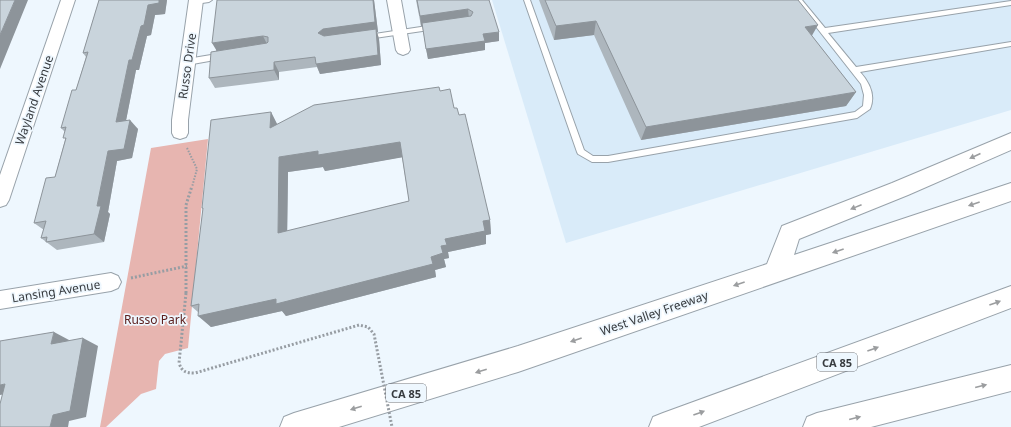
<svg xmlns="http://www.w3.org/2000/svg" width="1011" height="427" font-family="'Noto Sans',sans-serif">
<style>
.built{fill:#d9ebf9}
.green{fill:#e7b5b0}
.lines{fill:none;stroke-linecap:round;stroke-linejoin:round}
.lane-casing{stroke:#98a2aa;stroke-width:2}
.street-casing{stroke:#98a2aa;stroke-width:2}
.highway-casing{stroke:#98a2aa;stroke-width:2}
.path-far1{stroke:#979da3;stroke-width:2;stroke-dasharray:1.5 1.5;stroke-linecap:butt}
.path{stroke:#979da3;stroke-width:3;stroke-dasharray:2 2;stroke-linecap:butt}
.lane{fill:#fff;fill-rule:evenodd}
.street{fill:#fff;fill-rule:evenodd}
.highway{fill:#fff;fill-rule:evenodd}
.path-bridge{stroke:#979da3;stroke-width:3;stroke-dasharray:2 2;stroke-linecap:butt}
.wall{fill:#adb6bd;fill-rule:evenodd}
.shaded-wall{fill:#8d949a}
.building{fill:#c9d4dc;stroke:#8d949a;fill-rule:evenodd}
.oneway{fill:#9b9d9f}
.labels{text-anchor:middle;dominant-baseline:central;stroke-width:3.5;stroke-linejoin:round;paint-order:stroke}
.shield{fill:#eef7fe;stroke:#6e7378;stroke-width:1}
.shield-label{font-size:11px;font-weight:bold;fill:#373b3f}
.street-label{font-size:12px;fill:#373b3f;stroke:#eef7fe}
.park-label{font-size:12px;fill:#5d201e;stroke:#eef7fe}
</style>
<rect width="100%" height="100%" fill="#eef7fe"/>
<path class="built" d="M492 0H1011V110L566 243Z"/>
<path class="green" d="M208 139 188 348 165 354 159 361 156 389 141 394 106 427H100L151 148Z"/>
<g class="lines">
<g class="lane-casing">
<path id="lane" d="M193 0H212L209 2 195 4 192 2Z
M524 0H530L584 150 593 156H608L855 112 863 106 864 95 861 84 795 0H802L825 28 1011 1V5L828 33 856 67 1011 42V46L860 72C869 82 876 95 870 109L857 118 608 162H592L578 154 577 152Z
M434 25 438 27 436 29 368 39 364 37 368 35Z
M223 53 227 56 226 58 187 65 183 62 187 59Z"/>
</g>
<g class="street-casing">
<path id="street" d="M61 0H75L9 200 6 205 0 207V175Z
M189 0H203L188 120V133L186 137 180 139 174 137 172 133V120Z
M387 0H401L410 50 408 53 403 55 398 53 396 50Z
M111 273 118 276 121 282 118 288 111 291 0 309V291Z"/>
</g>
<g class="highway-casing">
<path id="highway" d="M1011 133V150L908 195 799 239 794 255 1011 183V201L518 372 339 427H280L284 417 294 413 518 346 767 264 782 226 892 183Z
M1011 286V308L699 427H649L653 417 663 413Z
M1011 365V391L871 427H803L807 417 817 413Z"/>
</g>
<path class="path-far1" d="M187 148 197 169 192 187"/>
<path class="path" d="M131 278 187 266
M186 293V205L192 186"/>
<use href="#lane" class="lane"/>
<use href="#street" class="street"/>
<use href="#highway" class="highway"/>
<path class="path-bridge" d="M186 293 179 363C182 372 186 373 195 373L359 325 368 327 374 334 392 427"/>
</g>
<path class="wall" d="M99 0H167L165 14 155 15 151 35 147 36 139 70H136L126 120 138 129 132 158 117 161 108 212 110 214 104 242 57 250 41 238 44 230 34 223 55 177 65 140V132L61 128 76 90 86 57 83 53Z
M217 0H374L378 32H377L379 39 381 65 320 74 317 67 279 72V80L215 88 209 78 216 51Z
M416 0H489L499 41 485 43V50L428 59 422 25 421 26Z
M539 0H798L812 36 856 92 846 106 641 140 594 35 554 40Z
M440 91 454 108 490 220 491 234 486 235V244L448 252 449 258 444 259 446 267 435 270 436 277 286 316 282 311 211 327 198 312 191 306 203 209 202 208 271 112 277 124ZM402 157 409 201 287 231 288 172 323 167 325 171Z"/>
<path class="shaded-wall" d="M15 0H28L0 69V35Z
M159 0H167L165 14 155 15 151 35 147 36 139 70H136L124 131 116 122 129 60 148 5Z
M373 0H374L378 32H377L379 39 381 65 320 74 316 64 327 40 318 33 323 29Z
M468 9 469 19 421 26 420 16Z
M596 21 594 35 554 40 556 26Z
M818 25 810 39 805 27Z
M499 32V41L485 43V50L428 59 426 49 483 34Z
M263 36 268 46 218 53 212 43Z
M274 62 279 72V80L274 70Z
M856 92 846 106 641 140 646 127Z
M271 112 279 128H270Z
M130 120 138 129 132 158 117 161 108 212 110 214 104 242 94 234 97 206 108 151Z
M400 142 404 157 325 171 323 167 288 172 287 247 278 233 279 157 318 151Z
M490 220 491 234 486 235V244L448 252 449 258 444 259 446 267 435 270 436 277 286 316 282 311 211 327 198 316 431 257 441 246 445 239 483 221Z
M54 332 69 340 66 352 51 344Z
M83 338 98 346 86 417 69 421 68 427H50L53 415Z
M5 384 23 391 0 395V385Z"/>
<path class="building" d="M0 0H15L0 35Z
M99 0H159V3L148 5 144 25 141 26 132 60H129L116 122 130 120 124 149 108 151 97 206H101L94 234 46 242 47 237 41 238 46 221 34 223 46 178 55 177 66 138H63L66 127 61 128 72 90H76L88 52 83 53Z
M217 0H373L375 22 323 29 318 33 324 36 376 29 378 55 316 64 315 57 274 62V70L209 78 211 52 267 43 268 42V37L263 36 212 43Z
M417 0H489L499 32 483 34 485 41 426 49 422 23 471 16 473 12 468 9 420 16Z
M545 0H798L818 25 805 27 856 92 646 127 596 21 556 26Z
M439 87 440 91 450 89 454 108H457L459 115 465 114 490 220 483 221 485 231 445 239 447 245 441 246 443 253 431 257 433 264 276 304V299L198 316 199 304 191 306 203 208H202L211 120 271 112 270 128 314 105ZM400 142 409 201 278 233 279 157 318 151V155Z
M54 332 51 344 83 338 70 411 53 415 50 427H0V404L5 384 0 385V341Z"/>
<defs><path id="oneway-solid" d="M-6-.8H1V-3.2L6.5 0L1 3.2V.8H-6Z"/></defs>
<g class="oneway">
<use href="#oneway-solid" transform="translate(975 156) rotate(156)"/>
<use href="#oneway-solid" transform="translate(974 204) rotate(161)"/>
<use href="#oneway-solid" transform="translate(856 207) rotate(158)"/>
<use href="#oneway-solid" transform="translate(838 251) rotate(161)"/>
<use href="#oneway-solid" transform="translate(739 284) rotate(161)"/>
<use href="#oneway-solid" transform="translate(995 303) rotate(-20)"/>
<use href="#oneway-solid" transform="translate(576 340) rotate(161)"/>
<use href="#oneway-solid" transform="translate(873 349) rotate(-20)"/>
<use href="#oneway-solid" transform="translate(481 371) rotate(163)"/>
<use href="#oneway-solid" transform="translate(981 386) rotate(-14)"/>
<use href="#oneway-solid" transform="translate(356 408) rotate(163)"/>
<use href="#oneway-solid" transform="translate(699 413) rotate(-20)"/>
<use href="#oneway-solid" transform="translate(855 418) rotate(-14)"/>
</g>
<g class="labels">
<g class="shield">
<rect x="817" y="353" width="40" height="18" rx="3"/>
<rect x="386" y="384" width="40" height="18" rx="3"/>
</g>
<g class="shield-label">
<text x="837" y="362">CA 85</text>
<text x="406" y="393">CA 85</text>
</g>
<g class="street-label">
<text transform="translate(187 66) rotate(-82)">Russo Drive</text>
<text transform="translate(34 100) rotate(-71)">Wayland Avenue</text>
<text transform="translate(56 291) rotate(-9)">Lansing Avenue</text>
<text transform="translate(654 313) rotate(-19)">West Valley Freeway</text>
</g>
<g class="park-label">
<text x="155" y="319">Russo Park</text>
</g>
</g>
</svg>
